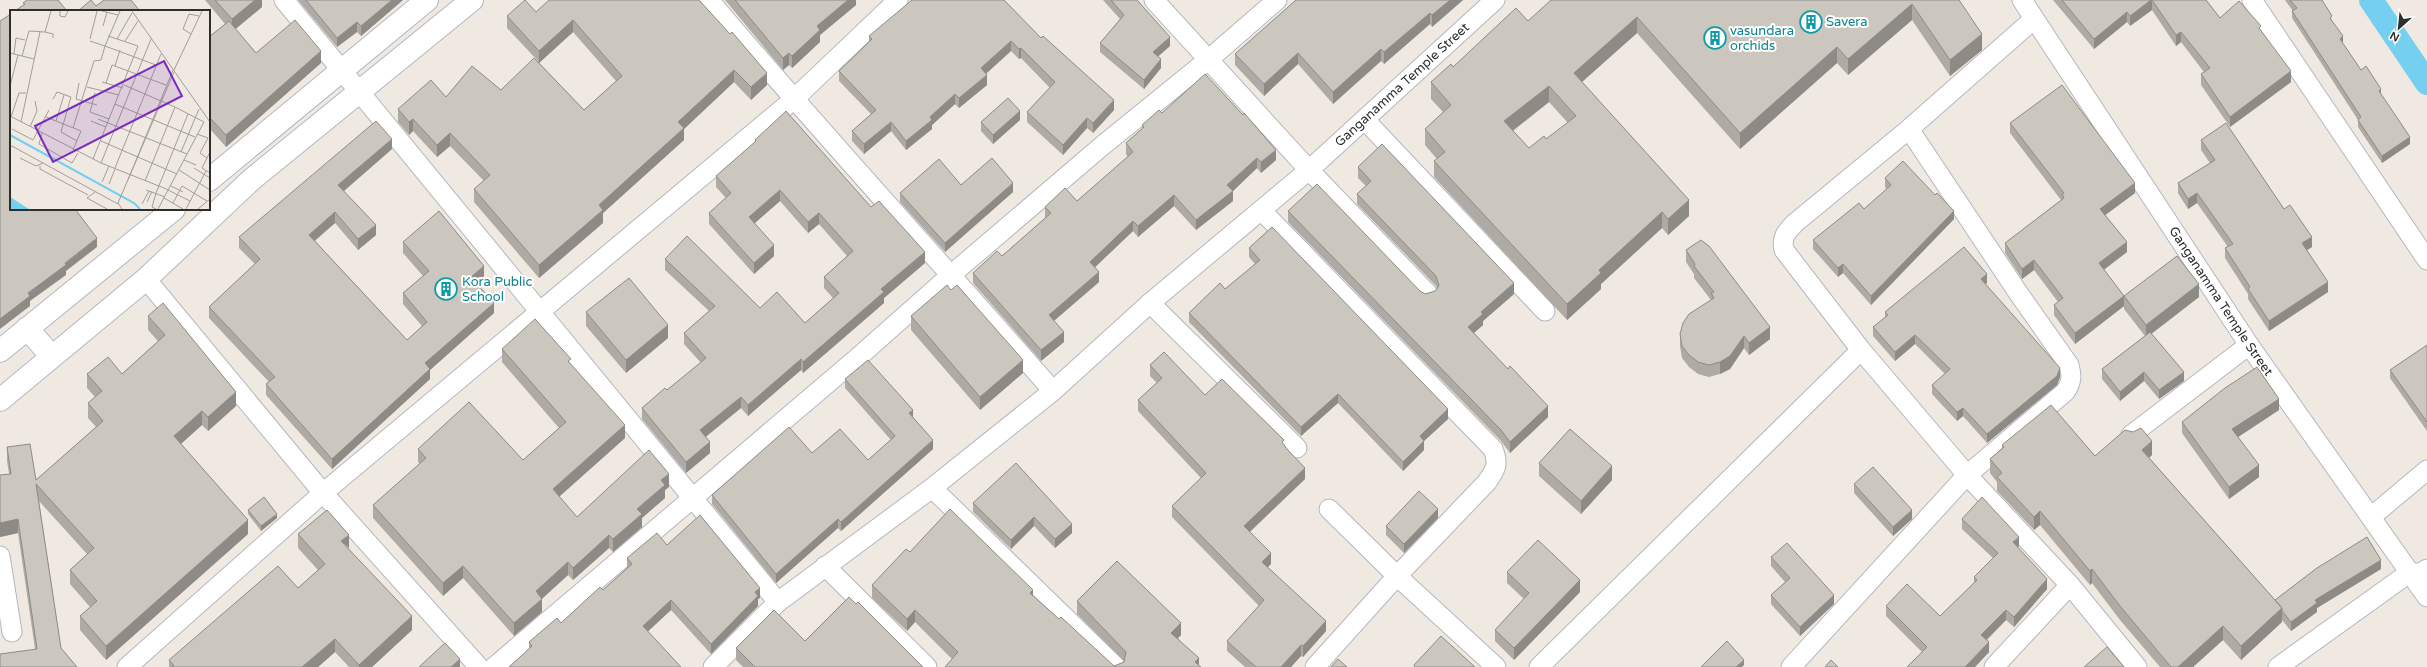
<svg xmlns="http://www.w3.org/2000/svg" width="2427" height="667" font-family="'Varela Round',sans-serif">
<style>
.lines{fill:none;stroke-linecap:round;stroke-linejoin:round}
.canal{stroke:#75cff0;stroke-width:24}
.minor-casing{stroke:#b4b7c1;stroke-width:21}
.tertiary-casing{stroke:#b4b7c1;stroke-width:24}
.minor{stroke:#fff;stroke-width:19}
.tertiary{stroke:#fff;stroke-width:22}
.wall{fill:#afaba4;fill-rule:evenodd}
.shaded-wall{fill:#8e8b86}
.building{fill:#cbc7bf;stroke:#8e8b86;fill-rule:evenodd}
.labels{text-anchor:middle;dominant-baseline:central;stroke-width:4;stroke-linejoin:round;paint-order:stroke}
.culture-label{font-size:13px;fill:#0d838f;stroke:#fff;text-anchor:start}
.street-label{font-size:13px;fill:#2e2e2e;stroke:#fff}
.inset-river{fill:none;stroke:#75cff0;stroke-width:2}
.inset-road{fill:none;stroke:#a29e99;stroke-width:1}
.view{fill:#7b2cbf;fill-opacity:0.15;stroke:#7b2cbf;stroke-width:2}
.inset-edge{fill:none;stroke:#2e2e2e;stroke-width:2}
</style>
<rect width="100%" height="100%" fill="#efe9e1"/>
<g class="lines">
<path class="canal" d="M2371 0 2427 83"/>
<g class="minor-casing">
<g id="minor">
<path d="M284 0 778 602"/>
<path d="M709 0C821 133 939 260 1053 391"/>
<path d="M1154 0 1309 170 1428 294"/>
<path id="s1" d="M2022 0 2249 345 2427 597"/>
<path d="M2252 0 2427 260"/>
<path d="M2034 19 1909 129 1795 223C1786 232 1781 238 1784 250L1861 350 1967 475 2070 585 2137 667"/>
<path d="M1365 120 1545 311"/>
<path d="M1261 210 1493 449C1499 464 1496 469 1487 482L1397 576 1315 667"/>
<path d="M146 279 323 493 479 667"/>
<path d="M1150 303 1297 448"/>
<path d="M2131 435 2249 345"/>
<path d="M932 488 1116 667"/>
<path d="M1329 509 1397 576 1496 667"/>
<path d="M2371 517 2427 470"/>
<path d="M0 556 12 632"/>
<path d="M825 566 927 667"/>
<path d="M127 667 323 493 793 100 898 0"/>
<path d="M494 667 855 360 952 274 1102 146 1208 60 1277 0"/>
<path id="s2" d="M713 667 778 602 932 488 1053 391 1150 303 1309 170 1495 0"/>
<path d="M1539 667 1861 350"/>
<path d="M1791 667 1967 475 2065 392C2072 382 2072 376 2069 365L2019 294 1909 129"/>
<path d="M1994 667 2070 585"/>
<path d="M2278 667 2409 573H2421L2427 569"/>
</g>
</g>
<g class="tertiary-casing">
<path id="tertiary" d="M209 180 427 0
M27 328 52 357
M0 351 174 209
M0 400 146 279 251 180 472 0"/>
</g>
<use href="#minor" class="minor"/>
<use href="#tertiary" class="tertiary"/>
</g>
<path class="wall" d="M205 0H262V7L235 29 256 53 321 63 226 147 209 128V37L225 24Z
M298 0H403L361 36 357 32 337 47Z
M699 0 767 85 751 100 734 82 684 129V140L603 213V223L539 278 474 202V189L484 181 450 146 437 157 413 131 409 135 398 122V109L446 97 501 90 538 61 507 28V16L536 12ZM573 32 616 81 584 110 539 63Z
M725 0H856V5L820 35V42L792 68 789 65 783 70Z
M1103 0H1137L1170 46 1158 56 1161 68 1144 89 1100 52V43L1120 19Z
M1296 0H1463L1432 27 1430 24 1384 64 1381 61 1333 104 1298 64 1264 96 1235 65V54Z
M1959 0 1982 50 1950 76 1912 20 1848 75 1837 63 1740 149 1637 33 1582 82 1689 216 1668 235 1662 228 1601 284V289L1567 320 1434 177V161L1437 159 1425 145V129L1443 112 1431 99V82L1453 67 1528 21ZM1549 102 1568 123 1546 139 1529 148 1513 131Z
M2053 0H2206L2220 18 2261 30 2291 82 2230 127 2201 85V74L2204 72 2181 42 2176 46 2152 10 2130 26 2127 22 2094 49Z
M2285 0H2322L2343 44 2361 70 2381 96 2410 144 2382 163 2358 127V120L2292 18V11H2293Z
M869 36 1041 38 1114 110 1093 133 1087 128 1063 155 1027 122V112L1050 88 1021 58 1019 59 1011 51 986 74 987 85 959 108 955 104 932 125V129L906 150 891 131 864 154 852 141V131L871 114 839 81V71L869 42Z
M1162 113 1276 160 1261 173 1257 168 1233 191V201L1196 230 1174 206 1138 237 1133 231 1095 267 1099 282 1054 321 1064 342 1041 361 973 283V273L1002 256 1045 218V207L1077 201 1128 157 1126 154V143L1142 129V125Z
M1020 120 993 144 981 131V122Z
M2010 123 2135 193 2105 215 2127 252 2104 270 2124 306 2075 344 2054 315V305L2058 302 2034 270 2022 279 2005 253V243L2061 200 2010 133Z
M755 140 871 207 925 263 884 298V303L803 373 801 370 748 416 741 408 706 437 710 453 686 473 642 419V408L667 390 701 363 684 344V333L709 311 665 270V259L760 308 805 323 833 298 824 288V277L847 256 819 224 808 233 780 201 755 223 774 256 754 274 709 224V213L726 198 716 187V176L755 142Z
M2201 140 2284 209 2312 247 2307 250 2328 292 2269 331 2248 299V294L2225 258V248L2228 247 2197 203 2188 209 2178 193V183L2210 163 2201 150Z
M392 149 344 191 376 235 358 250 335 223 315 241 407 340 422 326 403 304V293L423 276 403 253V242L484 276 477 283 494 313 430 370V379L332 469 266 395V384L269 382 209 318V307L255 264 239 248V237Z
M1358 167 1514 294 1483 321V325L1474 333 1548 417 1510 453 1501 441 1288 222V211L1425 294 1435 291 1437 289 1436 286 1357 204V194L1366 186 1358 178Z
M1885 178 1954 219 1871 305 1843 273 1838 277 1813 249V240L1864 209 1887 189 1885 187Z
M961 185 1013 192 945 252 900 202V193Z
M1249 248 1448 419 1424 441V450L1403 471 1338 403 1301 436 1189 322V313L1225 289 1255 264 1249 257Z
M1686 250 1770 339 1749 355 1744 348 1730 369 1720 374 1709 377 1698 374 1689 367 1682 358 1680 346V334L1711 300 1694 278V274L1686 262Z
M1987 283 1985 284 2060 377 2057 385 1987 443 1963 416 1957 421 1932 394V385L1945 374 1915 344 1895 361 1873 336V327L1885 318V312Z
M2124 296 2199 297 2151 334 2184 381 2159 399 2144 381 2120 401 2102 379V369L2145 336 2124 309Z
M586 312 668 338 626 373 586 326Z
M148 316 236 406 208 431 202 425 181 444 248 534 106 660 80 630V616L90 607 70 584V570L87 554 39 501 61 648 35 649 18 533 0 537V475L9 474 7 461V447L36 480 96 427 88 418V403L95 397 87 388V374H122L158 341 148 330Z
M911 316 1023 373 980 410 911 330Z
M2427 345V431L2390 378V370Z
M502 349 571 364 625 438 559 497 577 517 669 487 665 490V498L642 518V527L613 552 609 548 573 580 568 575 542 599V612L514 636 463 578 443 596 373 518V505L420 464 418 462V449L523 460 559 428 502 362Z
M1150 365 1205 395 1284 445 1305 479 1250 532 1271 564 1267 567 1326 631 1303 657 1301 656 1291 667H1245L1227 651V641L1259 606 1172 517V506L1201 478 1138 411V400L1157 383 1150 376Z
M845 379 913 417 933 449 841 531 838 528 776 583 712 504V495L812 453 868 460 891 440 845 388Z
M2279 410 2238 437 2259 477 2229 499 2182 433V422Z
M2002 445 2095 456 2152 455 2149 458 2275 600 2381 569 2317 608V612L2291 631 2282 620V622L2241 660 2223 640 2193 667H2160L2120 620 2092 583 2090 585 2040 525 2034 530 1997 491V482L1990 473V459L2002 448Z
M1539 463 1612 480 1581 514 1539 476Z
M1854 484 1912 519 1893 536 1854 493Z
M973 503 1072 524V533L1055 548 1034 526 1011 549 973 512Z
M248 510 277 518 261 531 248 514Z
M1438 518 1404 553 1386 535V526Z
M1962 519 2019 546 2018 547 2047 589 2014 627 2006 620 1987 640 1989 652 1975 667H1907L1922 652 1886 616V606L1940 616 1974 583V577L1993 558 1962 529Z
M298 534 348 548 412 630 372 667H349L335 652 318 667H169V660L298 588 318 570 298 548Z
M667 545 760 598 758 599V606L711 654 671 610 648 631 529 649V642L561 623 603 590 627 568V558Z
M910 552 1033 595 1059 619 1114 666 1124 662V661L1077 614V601L1181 635 1178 638 1199 665 945 667 952 659 915 622 907 631 872 598V585Z
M1771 557 1834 604 1800 636 1771 604V595L1785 582 1771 566Z
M1507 572 1580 592 1514 660 1495 641V630L1524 599 1507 583Z
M805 641 923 667H743L736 660V648Z"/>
<path class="shaded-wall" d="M255 0H262V7L232 32V19Z
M392 0H403L361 36V26Z
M848 0H856V5L820 35V42L792 68V56L817 26Z
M1450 0H1463L1432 27V15Z
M2151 0H2152V10L2130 26V16Z
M1912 4V20L1848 75V59Z
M2127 12V22L2094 49V39Z
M1430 13V24L1384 64V52Z
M1637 17V33L1574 89V73Z
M573 20V32L539 63V51Z
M357 22V32L337 47V38Z
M2181 32V42L2176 46V35Z
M1982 34V50L1950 76V60Z
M2343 36V43L2340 39Z
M1170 37V46L1153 61V52Z
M1011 41V51L981 78V68Z
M1837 47V63L1740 149V133Z
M1021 48V58L1019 59V49Z
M1381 49V61L1333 104V92Z
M321 51V63L226 147V135Z
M789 53V65L783 70V58Z
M1298 53V64L1264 96V84Z
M1161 59V68L1144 89V80Z
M734 70V82L684 129V140L603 213V223L539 278V265L599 205 678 122Z
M2291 71V82L2230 127V117Z
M767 73V85L751 100V87Z
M987 75V85L959 108V98Z
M1549 86V102L1504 137V121Z
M2381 89V96L2379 91Z
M955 94V104L932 125V129L906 150V141L930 117Z
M1114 100V110L1093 133V123Z
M1020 111V120L993 144V135Z
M1087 118V128L1063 155V145Z
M413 119V131L409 135V122Z
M891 122V131L864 154V144Z
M450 133V146L437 157V145Z
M2410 137V144L2382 163V156Z
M392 139V149L338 196V185Z
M1276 150V160L1261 173V162Z
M1257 158V168L1233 191V201L1196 230V220L1227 185Z
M1013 183V192L945 252V243Z
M2135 183V193L2100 219V209Z
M780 190V201L749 228V217Z
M2197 193V203L2188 209V199Z
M1174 195V206L1138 237V226Z
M1689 200V216L1668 235V219Z
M1954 211V219L1871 305V296Z
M335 212V223L309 245V235Z
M1662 212V228L1601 284V289L1567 320V304L1599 270Z
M819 213V224L808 233V222Z
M1133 221V231L1090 272V262Z
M376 225V235L358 250V239Z
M2312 237V247L2302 253V243Z
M97 238V247L66 271V275L30 301V306L0 329V319L28 293Z
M2127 242V252L2099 273V263Z
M774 245V256L754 274V263Z
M925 252V263L884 298V303L803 373V362L881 289Z
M2034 260V270L2022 279V269Z
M1843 264V273L1838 277V268Z
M484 266V276L471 288V277Z
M1099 272V282L1049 325V315Z
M1987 274V283L1981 288V279Z
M2328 282V292L2269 331V321Z
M1514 283V294L1483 321V325L1468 338V327L1481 312Z
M2199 284V297L2146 338V325Z
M2124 296V306L2075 344V333Z
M494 303V313L430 370V379L332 469V459L425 363Z
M668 325V338L626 373V360Z
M1770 327V339L1749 355V343Z
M1064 332V342L1041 361V350Z
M1915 335V344L1895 361V352Z
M1744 336V348L1730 369 1720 374V362Z
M801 359V370L748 416V405Z
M1023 360V373L980 410V397Z
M2060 368V377L2057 385 1987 443V434Z
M2144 372V381L2120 401V392Z
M2184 372V381L2159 399V390Z
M236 392V406L208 431V417Z
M1338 394V403L1301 436V427Z
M741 397V408L700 441V430Z
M2279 399V410L2232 441V429Z
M1548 406V417L1510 453V442Z
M1963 408V416L1957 421V412Z
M1448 409V419L1424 441V450L1403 471V462L1420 436Z
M913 410V419L909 413Z
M202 411V425L174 450V436Z
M625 425V438L553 502V489Z
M933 440V449L841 531V522Z
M2152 441V455L2142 464V450Z
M710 442V453L686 473V462Z
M2259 465V477L2229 499V487Z
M1612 466V480L1581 514V501Z
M1305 468V479L1244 537V526Z
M669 474V487L665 490V498L642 518V527L613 552V539L661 480Z
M1438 509V518L1404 553V544Z
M1912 510V519L1893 536V527Z
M2040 511V525L2034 530V517Z
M277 514V518L261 531V526Z
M1034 517V526L1011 549V540Z
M18 519V533L0 537V523Z
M838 519V528L776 583V574Z
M248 520V534L106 660V646Z
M1072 524V533L1055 548V539Z
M349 535V548L341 541Z
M609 535V548L573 580V568Z
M2019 537V546L2013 552V542Z
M1271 553V564L1262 573V562Z
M2381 560V569L2317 608V612L2291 631V622L2315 600Z
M568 562V575L536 604 542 599V612L514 636V623L536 591Z
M463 566V578L443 596V583Z
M2092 569V583L2090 585V571Z
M2047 579V589L2014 627V617Z
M1580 580V592L1514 660V648Z
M760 588V598L758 599V606L711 654V644L755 592Z
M1033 590V602L1030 593Z
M1834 595V604L1800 636V627Z
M671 600V610L643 636V626Z
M2282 608V622L2241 660V646Z
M915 610V622L907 631V619Z
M2006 610V620L1981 645V635Z
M412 616V630L372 667H359V665Z
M1326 621V631L1303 657V646Z
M1181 623V635L1171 645V633Z
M2223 626V640L2193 667H2178Z
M335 639V652L318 667H302Z
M1989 642V652L1975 667H1965Z
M1301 645V656L1291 667H1281Z
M1199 658V667L1195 662Z
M460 659V667H451Z
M1744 660V665L1742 667H1736Z"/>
<path class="building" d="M27 0H58L67 11H15L25 4 23 3Z
M91 0 96 6 104 0H131L140 11H78Z
M215 0H255L232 19Z
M306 0H392L361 26 357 22 337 38Z
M525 0 536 12 549 0H699L730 34 732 32 767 73 751 87 734 70 678 122 684 128 599 205 603 210 539 265 474 189 490 175 450 133 437 145 413 119 409 122 398 109 431 80 446 97 472 66 501 90 534 58 584 110 622 76 573 20 539 51 507 16Z
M735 0H848L817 26 820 30 792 56 789 53 783 58Z
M912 0H1004L1041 38 1043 36 1114 100 1093 123 1087 118 1063 145 1027 112 1055 82 1021 48 1019 49 1011 41 981 68 987 75 959 98 955 94 930 117 932 120 906 141 891 122 864 144 852 131 876 110 839 71 872 39 869 36Z
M1111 0H1137L1170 37 1153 52 1161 59 1144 80 1100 43 1124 15Z
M1296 0H1450L1432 15 1430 13 1384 52 1381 49 1333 92 1298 53 1264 84 1235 54Z
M1551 0H1959L1982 34 1950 60 1912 4 1848 59 1837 47 1740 133 1637 17 1574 73 1689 200 1668 219 1662 212 1599 270 1601 273 1567 304 1434 161 1445 152 1425 129 1451 105 1431 82 1451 64 1453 67 1516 8 1528 21ZM1549 86 1576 116 1546 139 1544 136 1529 148 1504 121Z
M2062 0H2151L2130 16 2127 12 2094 39Z
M2152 0H2206L2220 18 2239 1 2261 26 2259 28 2291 71 2230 117 2201 74 2210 68 2181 32 2176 35Z
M2290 0H2322L2332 16 2330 18 2343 36 2340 39 2361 70 2366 66 2381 89 2379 91 2410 137 2382 156 2358 120 2361 117 2292 11 2297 8Z
M11 14V209H75L97 238 65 263 66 265 28 293 30 296 0 319V21Z
M295 20 321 51 226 135 209 117V37L229 21 256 53Z
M1205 74 1243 115 1244 113 1276 150 1261 162 1257 158 1227 185 1233 191 1196 220 1174 195 1138 226 1133 221 1090 262 1099 272 1049 315 1064 332 1041 350 973 273 997 251 1002 256 1051 213 1045 207 1065 188 1077 201 1133 152 1126 143 1144 127 1142 125 1159 110 1162 113Z
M2062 85 2135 183 2100 209 2127 242 2099 263 2124 296 2075 333 2054 305 2063 298 2034 260 2022 269 2005 243 2064 198 2062 194 2064 193 2010 123Z
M1008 98 1020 111 993 135 981 122Z
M786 111 871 207 879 201 925 252 881 289 884 292 803 362 801 359 748 405 741 397 700 430 710 442 686 462 642 408 665 388 667 390 706 358 684 333 715 306 665 259 687 236 760 308 777 292 805 323 839 293 824 277 853 251 819 213 808 222 780 190 749 217 774 245 754 263 709 213 731 193 716 176 756 141 755 140Z
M376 121 392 139 338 185 376 225 358 239 335 212 309 235 407 340 427 322 403 293 429 271 403 242 439 211 484 266 471 277 494 303 425 363 430 369 332 459 266 384 275 377 209 307 260 259 239 237Z
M2226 123 2284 209 2290 205 2312 237 2302 243 2328 282 2269 321 2248 289 2250 287 2225 248 2233 244 2197 193 2188 199 2178 183 2215 160 2201 140Z
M1382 144 1514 283 1481 312 1483 314 1468 327 1508 369 1510 366 1548 406 1510 442 1501 430 1288 211 1317 184 1420 291 1425 294 1435 291 1439 286 1436 276 1357 194 1371 181 1358 167Z
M992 158 1013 183 945 243 900 193 939 159 961 185Z
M1903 161 1935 195 1937 193 1954 211 1871 296 1843 264 1838 268 1813 240 1859 203 1864 209 1891 185 1885 178Z
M1272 227 1448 409 1420 436 1424 441 1403 462 1338 394 1301 427 1189 313 1220 283 1225 289 1260 260 1249 248Z
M1701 240 1709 246 1770 327 1749 343 1744 336 1730 356 1720 362 1709 365 1698 362 1689 355 1682 346 1680 334 1683 323 1689 314 1714 298 1711 293 1714 292 1694 266 1695 264 1686 250Z
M1964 247 1987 274 1981 279 2060 368 2057 376 1987 434 1963 408 1957 412 1932 385 1950 369 1915 335 1895 352 1873 327 1888 315 1885 312Z
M2177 256 2199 284 2146 325 2124 296Z
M629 278 668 325 626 360 586 312Z
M947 285 951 290 957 285 1023 360 980 397 911 316Z
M163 303 236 392 208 417 202 411 174 436 248 520 106 646 80 616 97 601 70 570 94 548 36 484 61 648 77 667H0V654L37 649 18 519 0 523V475L11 474 7 447 30 444 36 480 103 421 88 403 102 391 87 374 108 357 122 374 165 335 148 316Z
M535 319 571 359 568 361 625 425 553 489 577 517 649 450 669 474 661 480 665 485 637 509 642 514 613 539 609 535 573 568 568 562 536 591 542 599 514 623 463 566 443 583 373 505 426 458 418 449 469 402 523 460 566 422 502 349Z
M2150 332 2184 372 2159 390 2144 372 2120 392 2102 369Z
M2427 345V422L2390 370Z
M1164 352 1205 395 1222 379 1284 440 1282 442 1287 449 1305 468 1244 526 1271 553 1262 562 1326 621 1303 646 1301 645 1281 667H1256L1227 641 1264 600 1172 506 1206 473 1138 400 1162 378 1150 365Z
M868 360 913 410 909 413 933 440 841 522 838 519 776 574 712 495 789 427 812 453 840 429 868 460 895 436 845 379Z
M2257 367 2279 399 2232 429 2259 465 2229 487 2182 422 2225 388Z
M2051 405 2095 456 2125 430 2133 432 2141 428 2152 441 2142 450 2282 608 2241 646 2223 626 2178 667H2171L2120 606 2092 569 2090 571 2040 511 2034 517 1997 477 2002 473 1990 459 2004 447 2002 445Z
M1570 429 1612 466 1581 501 1539 463Z
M1016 463 1072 524 1055 539 1034 517 1011 540 973 503Z
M1873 467 1912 510 1893 527 1854 484Z
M1419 491 1438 509 1404 544 1386 526Z
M264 497 277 514 261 526 248 510Z
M1982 497 2019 537 2013 542 2047 579 2014 617 2006 610 1981 635 1989 642 1965 667H1907L1927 647 1886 606 1907 584 1940 616 1977 580 1974 577 1998 553 1962 519Z
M950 509 1033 590 1030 593 1059 619 1061 617 1114 666 1124 662 1126 652 1077 601 1117 561 1181 623 1171 633 1199 658 1195 662 1201 667H945L958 652 915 610 907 619 872 585 906 549 910 552Z
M327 510 349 535 341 541 412 616 359 665 335 639 302 667H172L174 666 169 660 278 566 298 588 325 564 298 534Z
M700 515 760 588 755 592 758 596 711 644 671 600 643 626 681 667H509L532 646 529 642 557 618 561 623 600 587 603 590 632 564 627 558 657 533 667 545Z
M2367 537 2381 560 2315 600 2317 603 2291 622 2282 611V608L2275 600 2317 568Z
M1538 540 1580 580 1514 648 1495 630 1529 593 1507 572Z
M1787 543 1834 595 1800 627 1771 595 1790 578 1771 557Z
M849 597 856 604 858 602 923 667H755L736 648 774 610 805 641Z
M1441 636 1475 667H1415L1414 665Z
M1727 641 1744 660 1736 667H1701Z
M445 643 460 659 451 667H419Z
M2107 647 2124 667H2084Z
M1338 659 1347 667H1331Z
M1831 660 1838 667H1825Z"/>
<defs>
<g id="building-ring" transform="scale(1.15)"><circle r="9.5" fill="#fff" stroke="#0f9aa8" stroke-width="1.5"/><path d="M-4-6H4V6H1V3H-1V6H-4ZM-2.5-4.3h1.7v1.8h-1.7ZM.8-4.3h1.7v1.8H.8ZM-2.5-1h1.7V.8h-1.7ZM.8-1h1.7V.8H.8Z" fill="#0f9aa8"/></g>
</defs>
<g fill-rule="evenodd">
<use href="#building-ring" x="1811" y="22"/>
<use href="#building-ring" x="1715" y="38"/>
<use href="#building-ring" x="446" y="289"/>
</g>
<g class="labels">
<g class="culture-label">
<text x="1826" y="22">Savera</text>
<text x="1730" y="31">vasundara<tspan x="1730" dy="15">orchids</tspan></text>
<text x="462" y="282">Kora Public<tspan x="462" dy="15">School</tspan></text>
</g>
<g class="street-label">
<text stroke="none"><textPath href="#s2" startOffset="903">Ganganamma Temple Street</textPath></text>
<text stroke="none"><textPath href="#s1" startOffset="361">Ganganamma Temple Street</textPath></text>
</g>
</g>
<g transform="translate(10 10)">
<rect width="200" height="200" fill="#efe9e1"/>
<path d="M0 187 19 199H0Z" fill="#75cff0"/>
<path class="inset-river" d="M0 125 124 193 130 199"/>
<path class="inset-road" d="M50 1V6L55 7 58 1M92 1 108 5M110 1 95 36 146 55M122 1 200 112M93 16 97 2M35 22 43 24V28M181 24 173 19 179 4 189 6M80 29 87 1M107 29 122 3M141 29 91 153 154 178 180 191M115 31 128 11M0 43 12 46 19 21 35 22 41 1M4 44 6 28 15 30M12 46 24 49M154 53 161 63M105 56 110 40M164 60 192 1M92 72 113 78M69 73 66 89 87 95M96 73 102 55 156 75M114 75 165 97M0 76 8 45M77 77 109 85M85 83 80 102 99 109M43 89 47 82 61 87 51 122 67 131M105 94 185 127M0 106 91 153M1 107 9 83H16M36 107 71 121 63 140M88 109 177 144M46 111 54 85M81 111 96 117M11 112 30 22M20 117 27 101 25 91M63 118 84 51 91 50 95 36 80 31M2 119 23 130 39 100M32 123 29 134 62 153 68 143M187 124 198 128 190 143 197 148M91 131 167 164M0 135 108 194M171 142 189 99M200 142 192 158 200 163M10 148 26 156 33 153M83 149 128 36 98 26M174 150 186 155M30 156V159L78 185M105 158 151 44M184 158 200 168M169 160 200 180M118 170 163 60M135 171 165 97 194 112M92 172 99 156M99 174 105 159M161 176 173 182M136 180 155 187M85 182 77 188 97 199M154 188 173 199M137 192 142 181M163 193 172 176 197 191M132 194 139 181M112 199 108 193 164 62M146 199 142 197 146 183 178 104M148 199 194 112M176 199 196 161M188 199 200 189"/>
<path class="view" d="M154 51 172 86 43 152 25 116Z"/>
<rect width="200" height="200" class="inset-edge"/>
</g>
<g transform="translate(2399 28) rotate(207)" stroke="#ffffff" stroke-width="3" paint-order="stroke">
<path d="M0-3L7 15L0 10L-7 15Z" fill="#2e2e2e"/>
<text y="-6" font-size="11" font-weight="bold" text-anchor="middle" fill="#2e2e2e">N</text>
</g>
</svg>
